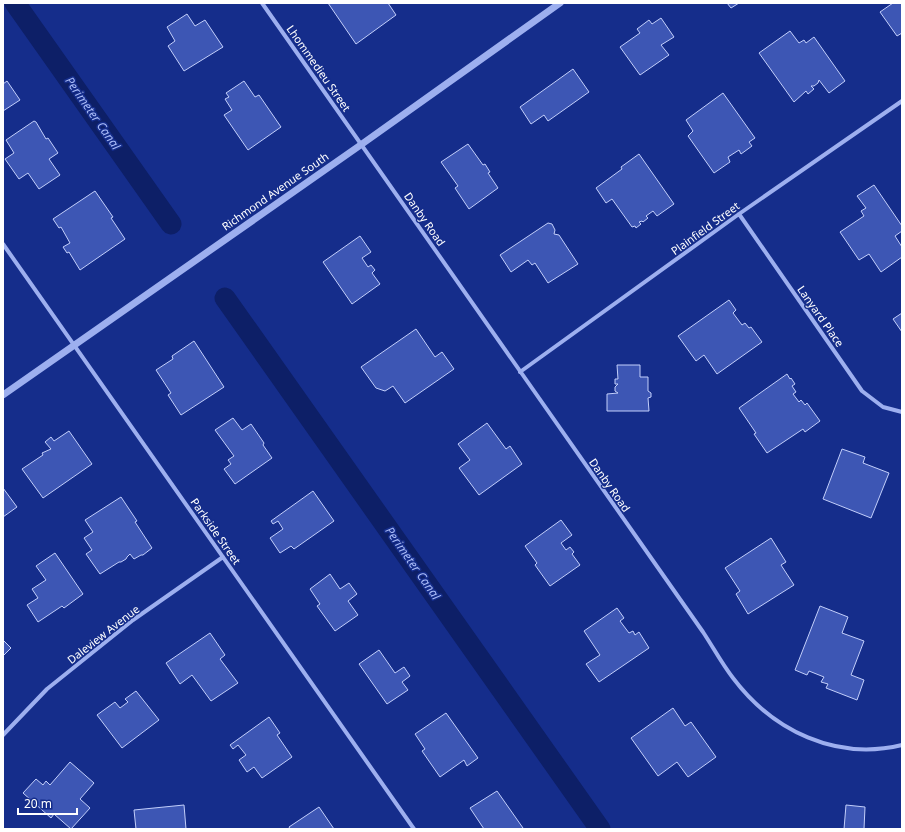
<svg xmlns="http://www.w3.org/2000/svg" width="905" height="832" font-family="'Noto Sans',sans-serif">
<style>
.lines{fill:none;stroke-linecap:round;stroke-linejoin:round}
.canal{stroke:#0d1f67;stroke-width:21}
.building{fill:#3d56b4;stroke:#c3cffb}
.minor{stroke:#9dafef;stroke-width:4}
.tertiary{stroke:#9dafef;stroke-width:7}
.labels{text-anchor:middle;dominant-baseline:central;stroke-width:3;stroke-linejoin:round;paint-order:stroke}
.street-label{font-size:11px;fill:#fff;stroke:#152d8b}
.water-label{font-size:12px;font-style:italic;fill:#a8baf7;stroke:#152d8b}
</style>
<rect width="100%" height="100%" fill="#152d8b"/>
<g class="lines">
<path class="canal" d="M15 3 171 224
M225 298 600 829"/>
</g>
<path class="building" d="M328 3H388L396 15 356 44Z
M727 3H739L731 8Z
M893 3H902V33L897 36 880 12Z
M187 14 195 26 205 20 223 47 184 71 168 46 175 41 167 27Z
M661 18 674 37 661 45 669 55 640 75 620 47 640 33 637 29 649 20 652 24Z
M790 31 799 43 804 40 806 43 814 37 845 81 829 93 819 80 818 83 814 86H811L814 89 808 94 806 91 794 102 759 53Z
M573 69 589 92 548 121 544 115 531 124 520 107Z
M7 81 20 100 3 111V84Z
M244 81 255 97 259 95 281 127 248 150 224 115 232 110 225 99 229 97 226 93Z
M723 93 755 138 749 142 752 146 741 154 739 150 728 157 730 162 714 173 688 136 693 131 686 120Z
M34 121 36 122 46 139 48 138 58 153 49 159 60 175 39 189 28 173 19 179 5 159 14 153 6 140Z
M468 144 483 165 485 164 490 172 488 173 498 188 469 209 455 188 458 186 441 162Z
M639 154 674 204 657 216 653 211 646 216 648 218 643 222 642 221 639 222 641 224 636 228 635 226 632 227 612 199 606 203 596 188 622 169 621 167Z
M874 185 902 226V231L895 236 902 247V257L881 272 869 254 859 260 840 232 864 216 861 211 866 208 857 196Z
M95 191 113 217 111 218 125 239 80 270 69 252 67 253 63 247 70 243 61 227 59 228 53 219Z
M548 223 552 224 555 230 554 234 559 235 578 264 548 283 535 263 532 265 528 260 511 272 500 255Z
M360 236 371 252 362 258 368 267 371 265 375 270 372 273 380 284 352 304 323 262Z
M729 300 736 310 733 313 742 325 745 323 749 328 751 327 762 342 717 374 704 355 696 361 678 336Z
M902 313V332L893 319Z
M416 329 435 357 442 352 454 369 405 403 393 386 385 391 376 388 361 367Z
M194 341 224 387 181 415 168 395 171 393 156 370 173 359 172 356Z
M617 365H640V377H648V391L651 393V397L648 398 649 411H607V394L618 393 615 391V387L618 384H615V379H618Z
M787 374 790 379 791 378 795 384 792 386 796 392 793 394 799 402 801 400 805 405 807 403 820 421 805 432 803 429 767 453 754 434 756 433 739 408Z
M233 418 242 430 251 424 264 443 263 445 272 458 235 484 224 469 231 464 228 460 234 456 215 430Z
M487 423 506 449 510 446 522 464 479 495 459 468 470 460 458 444Z
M69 431 92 464 43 498 22 469 43 455 42 453 51 449 45 442 51 437 54 441Z
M842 449 865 457 863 463 889 473 871 518 823 499Z
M3 488 17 507 3 517Z
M313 491 334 521 294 549 291 546 280 553 270 538 283 529 278 521 273 524 271 521Z
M121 497 137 521 135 522 152 548 143 555H141L134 559 130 554 127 557 126 559 121 562H119L100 574 86 554 92 550 84 538 93 532 85 520Z
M561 520 572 535 561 543 566 550 570 547 574 552 572 554 580 565 550 586 535 565 537 563 525 546Z
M771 538 786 562 781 565 794 585 748 614 736 594 740 591 725 568Z
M55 553 83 594 64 608 62 606 38 622 27 605 38 598 32 589 46 580 36 566Z
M330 574 340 589 349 583 357 594 348 601 358 615 335 631 317 606 320 604 310 589Z
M820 606 848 617 842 633 864 641 851 675 864 680 857 700 826 688 828 684 821 682 824 677 809 671 807 675 795 670Z
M617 608 624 618 620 621 629 633 633 631 635 635 639 632 649 648 599 682 586 664 600 655 584 631Z
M210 633 225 655 220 659 238 683 211 701 192 675 180 684 166 663Z
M3 640 11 648 3 656Z
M379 650 395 673 404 667 410 676 402 682 408 690 387 704 359 664Z
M136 691 159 720 122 748 97 715 115 702 120 708 128 702 125 699Z
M673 708 685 726 691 722 716 757 688 777 677 762 658 776 631 738Z
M446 713 478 758 467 766 464 760 440 777 422 751 425 749 415 734Z
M269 717 280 733 277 735 292 757 262 778 254 767 247 772 239 760 246 755 238 745 233 749 230 745Z
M70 762 94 783 80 799 90 808 71 829 54 814 51 818 23 793 36 779 43 785 46 781 50 785Z
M497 791 523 828 522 829H484L470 808Z
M184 805 186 829H136L134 810Z
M846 805 865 807 864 829H844Z
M319 807 334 829H290L289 827Z"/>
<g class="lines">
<path class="minor" d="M262 3 703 632C713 647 722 664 733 678 773 731 836 761 902 745
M739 214 862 391 883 407 902 412
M3 244 414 829
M520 372 739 214 902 101
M3 735 47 689 133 620 223 557"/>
<path class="tertiary" d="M3 395 362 144 560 3"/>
</g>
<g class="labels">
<g class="street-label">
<text transform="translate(319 68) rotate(55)">Lhommedieu Street</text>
<text transform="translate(275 191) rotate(-35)">Richmond Avenue South</text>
<text transform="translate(425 219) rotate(55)">Danby Road</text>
<text transform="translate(705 228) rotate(-36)">Plainfield Street</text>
<text transform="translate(821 316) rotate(55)">Lanyard Place</text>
<text transform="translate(610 485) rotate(55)">Danby Road</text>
<text transform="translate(216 531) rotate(55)">Parkside Street</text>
<text transform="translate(103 634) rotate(-38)">Daleview Avenue</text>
</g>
<g class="water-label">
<text transform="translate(93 113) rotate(55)">Perimeter Canal</text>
<text transform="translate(413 563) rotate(55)">Perimeter Canal</text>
</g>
</g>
<rect width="905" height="832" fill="none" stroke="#ffffff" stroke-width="8"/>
<path d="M18 808v6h59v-6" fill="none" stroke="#ffffff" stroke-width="2"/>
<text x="24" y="808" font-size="12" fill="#ffffff" stroke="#152d8b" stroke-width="3" paint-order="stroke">20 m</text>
</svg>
